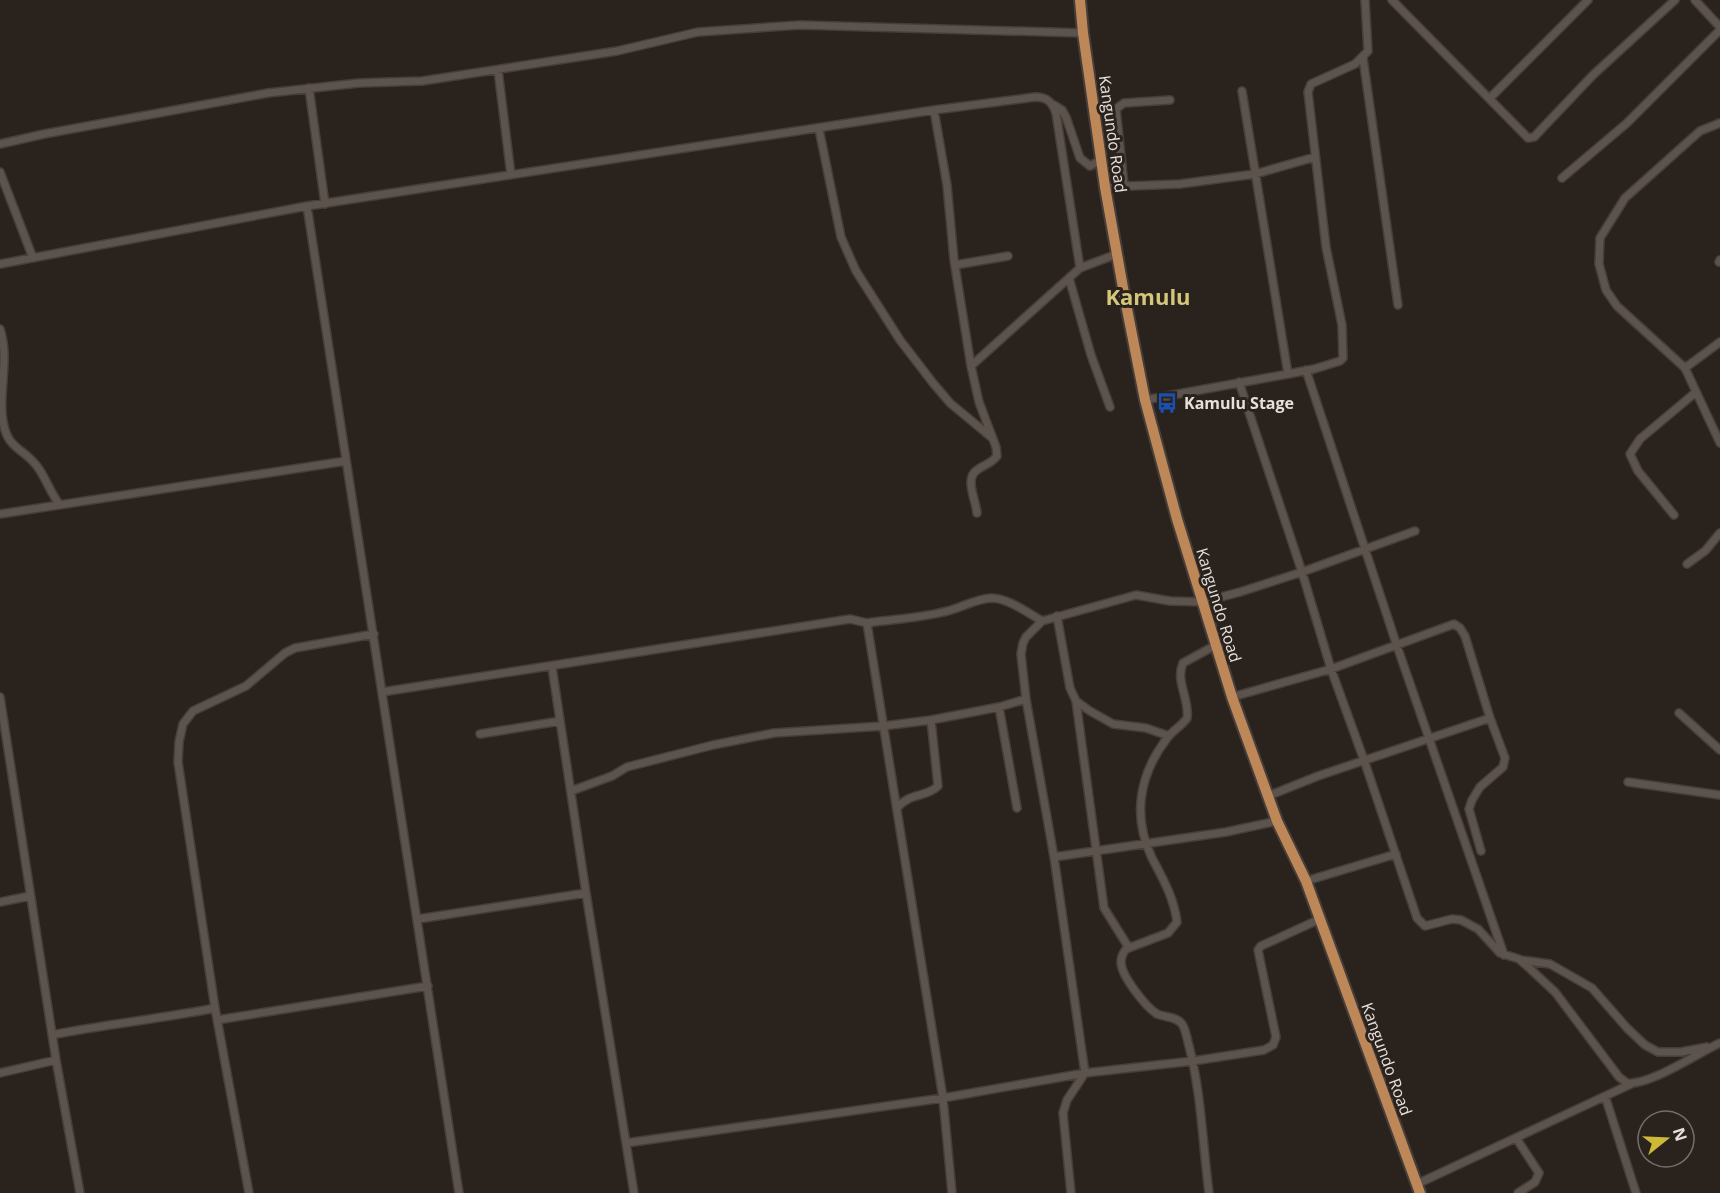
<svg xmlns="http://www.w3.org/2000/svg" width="1720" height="1193" font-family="'Open Sans',sans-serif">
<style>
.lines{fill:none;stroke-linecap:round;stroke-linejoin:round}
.minor-casing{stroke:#453e3a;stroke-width:10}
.trunk-casing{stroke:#453e3a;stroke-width:14}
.minor{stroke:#5c534d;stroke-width:7}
.trunk{stroke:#be8758;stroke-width:10}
.labels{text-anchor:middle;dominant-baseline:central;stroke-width:6;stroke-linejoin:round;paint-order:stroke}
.street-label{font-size:16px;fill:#e6e0dd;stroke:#2a221d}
.poi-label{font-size:16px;font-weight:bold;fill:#e6e0dd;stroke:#2a221d;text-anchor:start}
.district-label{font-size:22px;font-weight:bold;fill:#d5c779;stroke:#2a221d}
</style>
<rect width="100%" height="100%" fill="#2a221d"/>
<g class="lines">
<g class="minor-casing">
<path id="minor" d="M1392 0 1528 138 1534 137 1593 75 1675 0
M1695 0 1720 27
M1363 58 1398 305
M498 70 511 175
M309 88 325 204
M1490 98 1588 0
M1054 105 1062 110 1066 117 1080 158 1090 166 1101 160
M934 110 947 185 954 260 971 366 979 402 996 447 997 456C991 464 985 464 977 470 964 479 976 500 977 513
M1720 123 1700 131 1625 198 1600 238 1599 264 1606 290 1617 306 1685 368 1720 443
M819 129 841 237 856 271 900 340 933 383 950 403 991 437
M0 144 44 134 268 93 359 83 422 81 617 51 698 32 800 25 1083 33
M0 172 33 258
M1562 178 1627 123 1720 30
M1124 185 1116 109 1124 103 1170 100
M1105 187 1180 184 1255 174 1315 157
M307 206 459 1193
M1719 262 1720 260
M0 264 307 206 934 110 1035 97C1047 97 1052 102 1056 113L1080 268 1117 254
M955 265 1008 256
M1069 278 1091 355 1110 407
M0 329C9 357 0 385 2 413 5 452 23 445 39 469 47 481 51 494 60 505
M971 366 1080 268
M1685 368 1720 342
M1306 370 1397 646 1504 955
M1288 374 1314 369 1340 361 1343 358 1342 325 1326 247 1308 92 1311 84 1355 64 1368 51 1365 0
M1239 382 1302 572 1331 669 1364 760 1417 918 1425 926 1452 919 1461 920 1478 929 1500 953 1519 959 1527 966 1555 992 1619 1077 1627 1083C1649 1086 1698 1053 1720 1043
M1145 400 1288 374 1242 91
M0 514 346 461
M1674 515 1638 471 1630 454 1640 439 1696 392
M1687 564 1705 551 1720 533
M1057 616 1070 688 1076 701 1090 711 1113 724 1146 728 1169 736
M867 623C894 619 924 618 951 610 964 606 977 599 991 598 1008 598 1028 613 1042 621
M552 667 586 893 634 1193
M382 692 850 619 867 623 943 1098 952 1193
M0 697 56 1060 80 1193
M1232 697 1331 669 1454 624 1460 628 1465 636 1490 718 1505 758 1503 767 1480 787 1472 800 1469 809 1481 851
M1026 699 1054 857 1085 1073 1067 1100 1063 1113 1071 1193
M1076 701 1104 908 1129 948
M999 707 1017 808
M1679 713 1720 750
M480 734 560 721
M1628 782 1720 795
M571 791 612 776 627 767 713 745 774 733 883 726 931 720 999 707 1026 699 1021 654 1023 643 1026 637 1042 621 1136 595 1170 601 1202 602 1240 592 1302 572 1415 531
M1268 796 1318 776 1490 718
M897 808C910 792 926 798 938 786L931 720
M1054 857 1226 832 1277 821
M1306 881 1396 854
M0 902 30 896
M418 919 586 893
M1521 960 1550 964 1592 988 1627 1028 1645 1045 1658 1052H1681L1707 1047
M217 1020 428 986
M52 1035C106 1024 161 1019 215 1008
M0 1073 56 1060
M1605 1096 1636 1193
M1516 1138 1539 1173 1535 1182 1518 1193
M626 1143 943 1098 1085 1073 1193 1061 1264 1050 1273 1045 1276 1037 1258 950 1261 946 1320 919
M1417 1184 1631 1084
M249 1193 215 1008 178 762 179 742 183 724 193 711 246 686 285 653 295 648 374 634
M1209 1193C1203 1147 1201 1091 1189 1046 1187 1039 1186 1030 1182 1024 1176 1016 1166 1018 1157 1014 1146 1007 1121 976 1121 962 1121 957 1123 953 1126 949L1168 933 1177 922C1174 898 1163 879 1152 858 1132 816 1139 774 1168 737 1173 730 1182 726 1187 718 1190 700 1175 681 1183 663L1216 645"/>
</g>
<g class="trunk-casing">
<path id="trunk" d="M1080 0 1083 33 1105 187 1125 299 1145 400 1177 519 1232 697 1277 821 1306 881 1420 1193"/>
</g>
<use href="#minor" class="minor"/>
<use href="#trunk" class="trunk"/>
</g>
<defs>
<g id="bus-bare" transform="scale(1.62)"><path d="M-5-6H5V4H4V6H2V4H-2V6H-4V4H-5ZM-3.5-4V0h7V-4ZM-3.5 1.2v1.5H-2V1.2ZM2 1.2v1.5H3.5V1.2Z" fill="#1a4fb4" stroke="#2a221d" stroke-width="2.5" paint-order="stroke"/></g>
</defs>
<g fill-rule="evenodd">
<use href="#bus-bare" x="1167" y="403"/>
</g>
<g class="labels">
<g class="street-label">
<text transform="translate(1113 134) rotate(82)">Kangundo Road</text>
<text transform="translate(1219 605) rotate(73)">Kangundo Road</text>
<text transform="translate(1387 1059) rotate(70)">Kangundo Road</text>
</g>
<g class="poi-label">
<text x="1184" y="403">Kamulu Stage</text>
</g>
<g class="district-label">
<text x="1148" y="296">Kamulu</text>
</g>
</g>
<g transform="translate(1666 1139) rotate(72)"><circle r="28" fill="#2a221d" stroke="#756e6a" stroke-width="1.5"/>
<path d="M0-4.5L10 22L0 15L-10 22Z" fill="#ceb837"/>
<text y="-9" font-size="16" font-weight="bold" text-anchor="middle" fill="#e6e0dd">N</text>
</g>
</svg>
